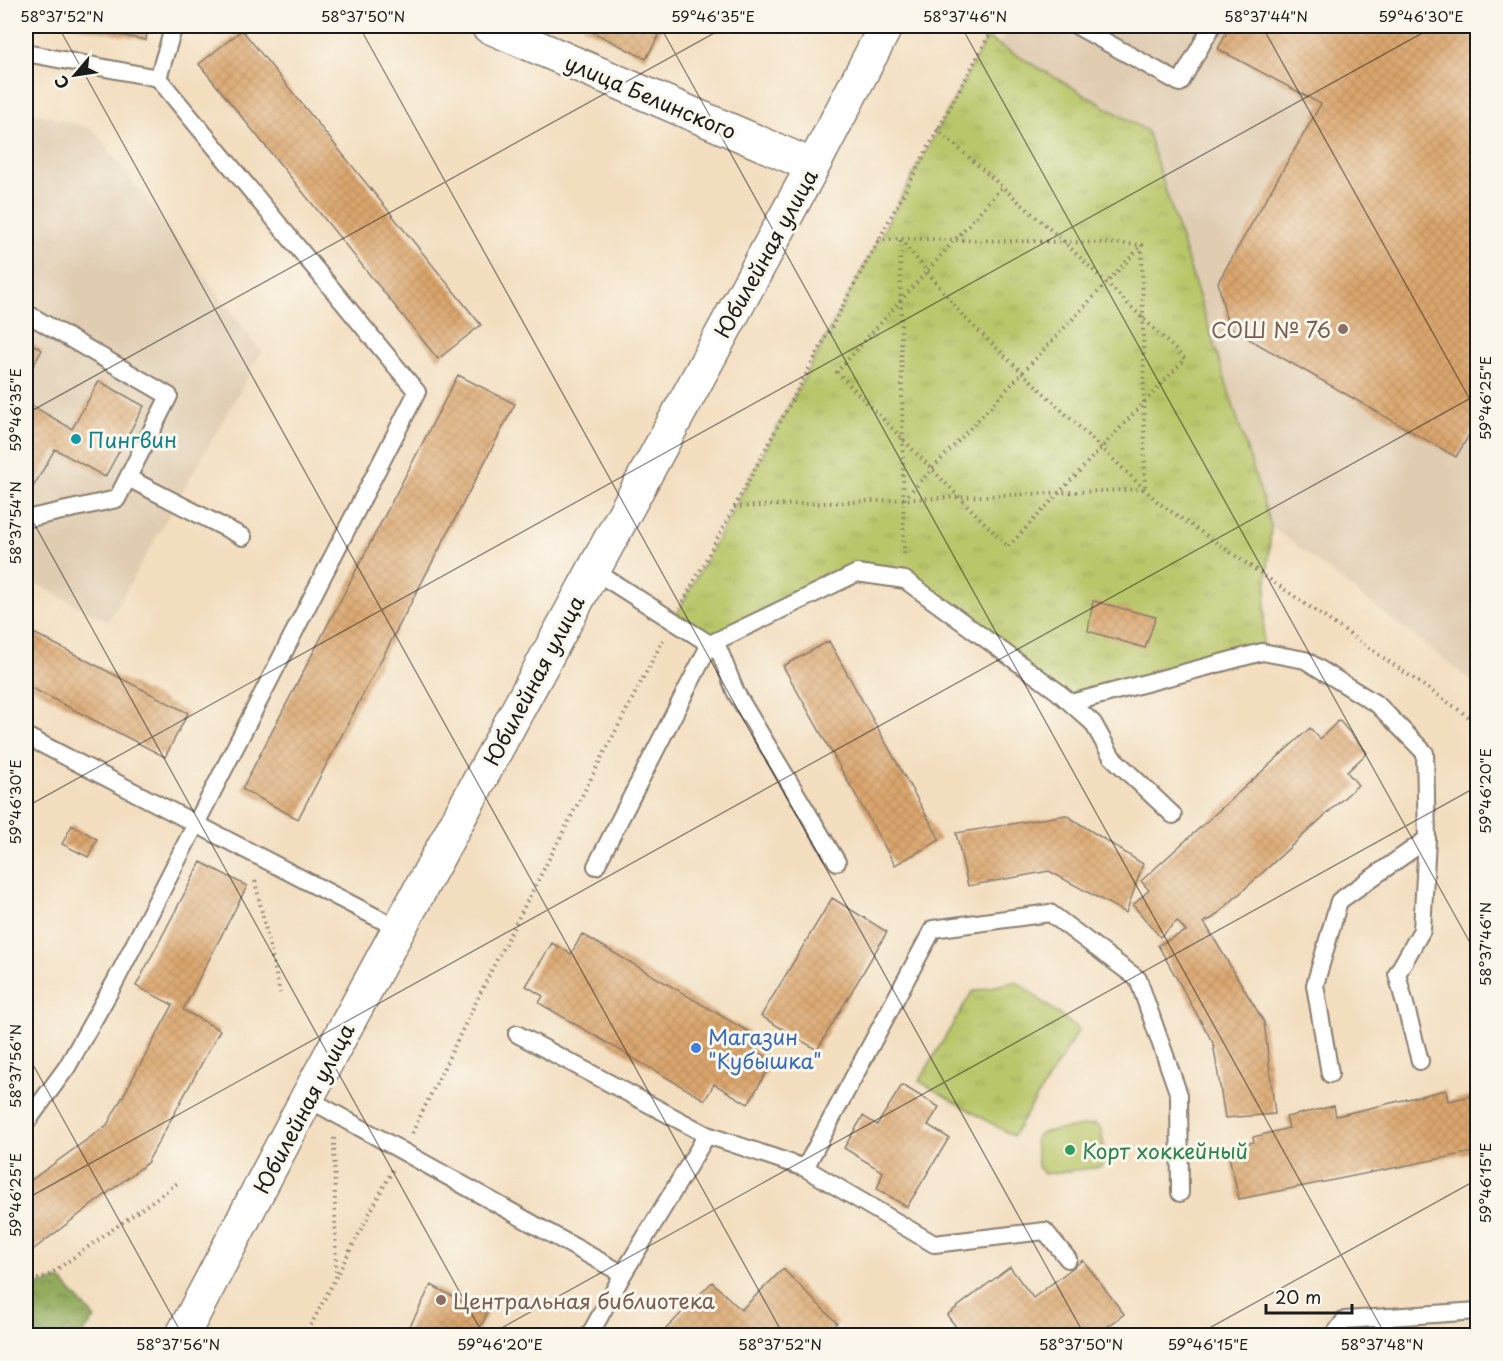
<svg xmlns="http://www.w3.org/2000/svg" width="1503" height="1361" font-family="'Playpen Sans',sans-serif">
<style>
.built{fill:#e0ccb1}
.forest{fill:url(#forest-crowns);stroke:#57643c;stroke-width:1.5}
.park{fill:url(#park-tufts);stroke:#6a7142;stroke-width:1.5}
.pitch{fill:#b9c669;stroke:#6a7142;stroke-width:1.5}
.building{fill:url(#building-cross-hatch)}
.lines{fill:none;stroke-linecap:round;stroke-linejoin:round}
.lane-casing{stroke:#887d6e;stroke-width:20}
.street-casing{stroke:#887d6e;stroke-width:36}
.path{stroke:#887d6e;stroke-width:4;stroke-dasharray:1.5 4.5;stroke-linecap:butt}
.lane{stroke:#fff;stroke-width:16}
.street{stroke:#fff;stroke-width:33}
.ticks{fill:none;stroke:#1c1c1c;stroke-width:1.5;stroke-opacity:0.45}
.education-dot{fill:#8d6e63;stroke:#fbf7ec;stroke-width:2}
.culture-dot{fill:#0f9aa8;stroke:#fbf7ec;stroke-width:2}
.shop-dot{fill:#3f7fe0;stroke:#fbf7ec;stroke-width:2}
.leisure-dot{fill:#2e9e5b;stroke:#fbf7ec;stroke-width:2}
.labels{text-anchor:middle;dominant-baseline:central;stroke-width:6;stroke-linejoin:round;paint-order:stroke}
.street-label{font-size:21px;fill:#1c1c1c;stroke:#fbf7ec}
.education-label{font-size:21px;fill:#785e54;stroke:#fbf7ec;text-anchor:end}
.culture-label{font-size:21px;fill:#0d838f;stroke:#fbf7ec;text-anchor:start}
.shop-label{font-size:21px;fill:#366cbe;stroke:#fbf7ec;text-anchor:start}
.leisure-label{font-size:21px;fill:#27864d;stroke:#fbf7ec;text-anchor:start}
.neatline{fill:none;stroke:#1c1c1c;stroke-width:2}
.ticks-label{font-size:15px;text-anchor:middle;fill:#1c1c1c}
</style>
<defs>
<pattern id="forest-crowns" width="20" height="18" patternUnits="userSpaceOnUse" patternTransform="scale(1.5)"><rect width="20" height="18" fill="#92ab5d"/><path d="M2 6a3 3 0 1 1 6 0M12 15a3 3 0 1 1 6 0" fill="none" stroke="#768a4c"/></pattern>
<pattern id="park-tufts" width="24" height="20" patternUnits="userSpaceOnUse" patternTransform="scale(1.5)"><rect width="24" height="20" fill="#b9c669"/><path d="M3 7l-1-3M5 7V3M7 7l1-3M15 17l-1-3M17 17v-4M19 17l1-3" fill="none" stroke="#9eaa5a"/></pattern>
<pattern id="building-cross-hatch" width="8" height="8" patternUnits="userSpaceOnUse" patternTransform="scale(1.5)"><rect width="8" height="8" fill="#dba66d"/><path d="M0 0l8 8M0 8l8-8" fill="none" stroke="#bb8e5e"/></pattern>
</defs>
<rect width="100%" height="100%" fill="#fbf7ec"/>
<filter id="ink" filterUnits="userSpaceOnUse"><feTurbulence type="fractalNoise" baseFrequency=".0167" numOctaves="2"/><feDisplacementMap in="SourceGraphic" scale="12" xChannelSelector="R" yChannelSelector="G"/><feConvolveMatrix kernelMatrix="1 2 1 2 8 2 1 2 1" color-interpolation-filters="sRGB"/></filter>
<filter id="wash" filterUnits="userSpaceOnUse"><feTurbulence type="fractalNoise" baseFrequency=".008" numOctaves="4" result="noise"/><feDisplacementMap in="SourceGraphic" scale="24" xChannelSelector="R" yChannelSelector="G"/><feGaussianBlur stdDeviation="1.35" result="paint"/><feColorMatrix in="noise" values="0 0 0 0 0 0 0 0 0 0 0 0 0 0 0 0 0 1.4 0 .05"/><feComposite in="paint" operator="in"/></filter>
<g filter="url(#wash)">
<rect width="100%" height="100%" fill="#f3dec0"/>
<path class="built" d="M1009 26H1477V685L1271 526 1147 131 996 49Z
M26 111 93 129 262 352 108 622 26 578Z"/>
<path class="forest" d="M60 1279 95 1318 82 1335H26V1289Z"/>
<path class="park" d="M987 38 1147 131 1271 526 1262 652 1071 703 905 580 857 573 710 644 673 621Z
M1016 981 1079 1030 1013 1136 919 1081 972 992Z"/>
<path class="pitch" d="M1095 1124 1101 1129 1106 1160 1100 1167 1044 1174 1038 1166 1035 1140 1040 1133Z"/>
<g id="blocks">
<path class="building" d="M70 26H148L146 40Z
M581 26H664L646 59Z
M1230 26H1478V420L1456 457 1228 327 1218 282 1321 104 1218 49Z
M242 30 481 325 438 359 199 64Z
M26 340 42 350 26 379Z
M458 375 515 404 298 819 242 789Z
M99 381 144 406 105 477 55 449 28 496 26 495V402L72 429Z
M1093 601 1156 617 1145 648 1088 631Z
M26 629 188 713 165 757 26 685Z
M829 641 940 840 895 865 783 666Z
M1339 720 1367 753 1347 772 1358 785 1213 918 1204 922 1264 1022 1275 1114 1225 1118 1213 1043 1158 945 1186 931 1177 921 1160 937 1133 905 1149 890 1141 881 1310 728 1320 739Z
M1066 815 1143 864 1126 913 1049 871 968 886 956 833Z
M72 825 97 839 88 857 62 844Z
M201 862 247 886 183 1010 220 1030 147 1163 26 1255V1184L107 1125 173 1005 136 986Z
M832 898 887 932 817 1050 761 1016Z
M582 934 749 1032 743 1043 773 1061 748 1104 714 1084 705 1100 539 1003 543 996 526 986 552 943 571 954Z
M902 1085 939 1107 928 1125 949 1138 907 1207 877 1189 883 1172 844 1148 863 1116 877 1125Z
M1446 1090 1448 1101 1476 1095 1478 1151 1239 1199 1227 1148 1254 1142 1253 1137 1289 1128 1286 1117 1334 1106 1336 1116Z
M1083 1260 1124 1314 1096 1336H1040L1037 1331 1032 1336H963L947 1315 1010 1267 1033 1298Z
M783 1269 837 1323 824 1336H659L712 1282 741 1310Z
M431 1285 487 1314 476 1336H405Z"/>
</g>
</g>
<g filter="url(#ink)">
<use href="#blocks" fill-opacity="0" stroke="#887d6e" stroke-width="1.5"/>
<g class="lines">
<g class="lane-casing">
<path id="lane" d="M1077 26 1180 83 1212 26
M26 53 158 78
M26 313 169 396 117 499 30 518 26 516
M128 478 243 537
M593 570 719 650 736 693 837 862
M1071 703 1262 652 1305 660 1378 705 1425 753 1427 839 1339 901 1315 985 1330 1074
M26 736 399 929
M596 866 710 644 857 573 905 580 1057 691 1093 723 1112 757 1173 815
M517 1034 707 1135 623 1274
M1420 1061 1397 974 1422 930 1427 839
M307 1098 623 1274 589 1336
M26 1123 67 1067 115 982 417 392 158 78 174 26
M707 1135 805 1168 934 1244 1045 1231 1068 1259
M805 1168 933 929 1050 913 1138 979 1179 1095 1180 1193
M1384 1317 1386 1336
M1333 1336 1345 1320 1478 1311"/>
</g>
<g class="street-casing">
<path id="street" d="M488 26 813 166
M182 1336 307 1098 813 166 886 26"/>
</g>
<path class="path" d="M937 129 1062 240 1185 359 1008 547 837 372 1001 188
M878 241 900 238 963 316 1159 503 1478 723
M904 499 1142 245
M734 507 1145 489 1142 245C1061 240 981 242 900 238 901 344 903 450 904 557
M683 602 994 26
M255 881 280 993
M412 1133 496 961 663 640
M334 1138 336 1274
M26 1283 49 1275 179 1182
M305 1336 393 1169"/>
<use href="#lane" class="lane"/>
<use href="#street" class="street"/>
</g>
</g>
<path class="ticks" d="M58 26 784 1336M359 26 1085 1336M660 26 1386 1336M961 26 1478 957M1262 26 1478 414M26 414 727 26M26 509 484 1336M26 807 1435 26M26 1052 183 1336M26 1199 1478 394M487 1336 1478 786M1195 1336 1478 1179"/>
<g class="education-dot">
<circle cx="1343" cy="329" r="6"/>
<circle cx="441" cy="1300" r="6"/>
</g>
<circle class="culture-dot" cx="76" cy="439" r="6"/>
<circle class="shop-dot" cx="696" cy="1048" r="6"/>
<circle class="leisure-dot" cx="1070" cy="1150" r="6"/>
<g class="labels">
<g class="street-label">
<text transform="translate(651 96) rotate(23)">улица Белинского</text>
<text transform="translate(765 253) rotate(-61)">Юбилейная улица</text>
<text transform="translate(533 680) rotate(-62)">Юбилейная улица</text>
<text transform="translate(303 1108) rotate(-62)">Юбилейная улица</text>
</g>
<g class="education-label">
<text x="1331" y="329">СОШ № 76</text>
<text x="453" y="1300" text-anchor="start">Центральная библиотека</text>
</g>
<g class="culture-label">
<text x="88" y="439">Пингвин</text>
</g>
<g class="shop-label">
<text x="708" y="1036">Магазин<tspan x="708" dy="24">"Кубышка"</tspan></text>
</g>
<g class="leisure-label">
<text x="1082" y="1150">Корт хоккейный</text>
</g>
</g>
<rect width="1503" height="1361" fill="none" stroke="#fbf7ec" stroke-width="66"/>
<g transform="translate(75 75) rotate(241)" stroke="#fbf7ec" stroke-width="4.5" paint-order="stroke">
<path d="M0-4.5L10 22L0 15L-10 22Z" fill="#1c1c1c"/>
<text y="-9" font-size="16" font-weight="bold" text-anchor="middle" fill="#1c1c1c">С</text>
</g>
<path d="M1266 1304v9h86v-9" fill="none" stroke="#1c1c1c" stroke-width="3"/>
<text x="1275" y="1304" font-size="18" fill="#1c1c1c" stroke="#fbf7ec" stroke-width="4.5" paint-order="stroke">20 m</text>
<rect x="33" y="33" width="1437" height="1295" class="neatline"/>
<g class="ticks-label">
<text x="62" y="22">58°37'52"N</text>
<text x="363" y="22">58°37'50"N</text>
<text x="713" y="22">59°46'35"E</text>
<text x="965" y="22">58°37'46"N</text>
<text x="1266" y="22">58°37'44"N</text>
<text x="1421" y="22">59°46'30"E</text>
<text transform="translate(1486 398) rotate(-90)" y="5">59°46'25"E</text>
<text transform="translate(16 410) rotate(-90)" y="5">59°46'35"E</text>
<text transform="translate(16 523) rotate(-90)" y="5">58°37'54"N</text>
<text transform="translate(1486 791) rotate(-90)" y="5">59°46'20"E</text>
<text transform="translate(16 802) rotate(-90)" y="5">59°46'30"E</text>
<text transform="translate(1486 944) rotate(-90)" y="5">58°37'46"N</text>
<text transform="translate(16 1066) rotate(-90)" y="5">58°37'56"N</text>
<text transform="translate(1486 1183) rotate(-90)" y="5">59°46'15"E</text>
<text transform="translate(16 1195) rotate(-90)" y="5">59°46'25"E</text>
<text x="178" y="1350">58°37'56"N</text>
<text x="500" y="1350">59°46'20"E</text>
<text x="780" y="1350">58°37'52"N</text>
<text x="1081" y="1350">58°37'50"N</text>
<text x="1208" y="1350">59°46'15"E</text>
<text x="1382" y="1350">58°37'48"N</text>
</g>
</svg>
